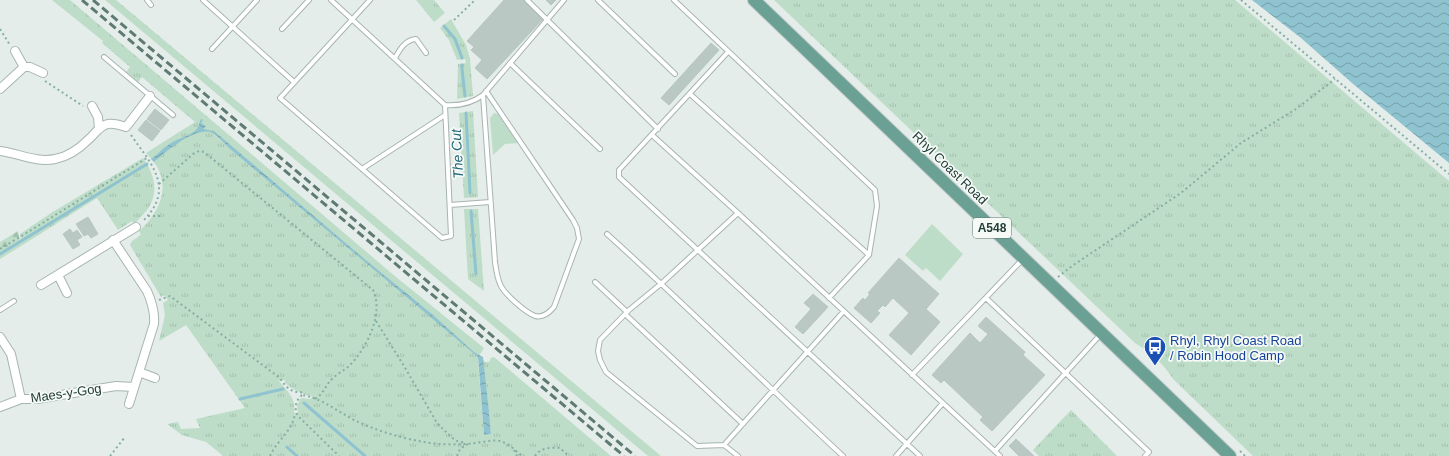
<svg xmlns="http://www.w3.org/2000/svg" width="1449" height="456" font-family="Arial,sans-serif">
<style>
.grass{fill:url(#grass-tufts);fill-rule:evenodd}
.forest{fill:url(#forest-firs)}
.garden{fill:#beddc8}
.water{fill:url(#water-waves)}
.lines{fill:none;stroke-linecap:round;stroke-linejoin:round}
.stream{stroke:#8fc3cf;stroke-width:3}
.building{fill:#bac8c3;stroke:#b7c7c1}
.service-casing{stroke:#a7b5b1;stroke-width:6}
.minor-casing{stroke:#a7b5b1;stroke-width:10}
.primary-casing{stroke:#c2c9c7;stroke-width:14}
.path{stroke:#86afa4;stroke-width:2;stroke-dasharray:2 3;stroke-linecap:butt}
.service{stroke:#fff;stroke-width:4}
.minor{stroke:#fff;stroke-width:8}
.primary{stroke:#6ba195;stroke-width:12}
.rail{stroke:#5f7973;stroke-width:3;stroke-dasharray:8 4;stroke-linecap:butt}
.labels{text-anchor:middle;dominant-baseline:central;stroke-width:3.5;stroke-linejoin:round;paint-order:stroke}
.shield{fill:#f5faf7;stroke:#637671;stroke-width:1}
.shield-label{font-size:12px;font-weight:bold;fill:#243e38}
.street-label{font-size:13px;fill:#243e38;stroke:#f5faf7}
.transit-label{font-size:13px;fill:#164399;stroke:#f5faf7;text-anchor:start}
.water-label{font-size:14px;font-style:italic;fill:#206678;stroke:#f5faf7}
</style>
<defs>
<pattern id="grass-tufts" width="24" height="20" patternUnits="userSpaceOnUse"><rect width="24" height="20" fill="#beddc8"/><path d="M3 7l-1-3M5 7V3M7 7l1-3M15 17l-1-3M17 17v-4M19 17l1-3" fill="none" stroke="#a3bfad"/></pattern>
<pattern id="forest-firs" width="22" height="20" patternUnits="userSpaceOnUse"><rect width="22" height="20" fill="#beddc8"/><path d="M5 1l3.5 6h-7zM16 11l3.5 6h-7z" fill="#a3bfad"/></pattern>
<pattern id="water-waves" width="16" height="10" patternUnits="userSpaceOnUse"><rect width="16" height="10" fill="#8fc3cf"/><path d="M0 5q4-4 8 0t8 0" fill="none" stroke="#75a0a9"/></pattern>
</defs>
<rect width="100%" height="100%" fill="#e4edea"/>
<path class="grass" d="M52 0H70L396 277 484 348 481 353 479 355 478 362 484 435 491 434 489 411 483 360 485 362H489L491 358 494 357 611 456H222L221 454 206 442 182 435 167 424 178 422 181 429 200 428 196 419 245 408 186 325 159 341 165 315 163 303 168 300 164 295 161 297 130 245 132 241 141 235 139 231C154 218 167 197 161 176 159 167 152 160 146 153L195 122 142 77 138 82 126 72 130 67 102 43 103 41ZM285 380V383C292 389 303 395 312 396L311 399 301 398 297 405 298 414H294C296 398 289 393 279 381Z
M105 0H116L661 456H648Z
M416 0H434L445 13 434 22Z
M774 0H1235L1449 181V456H1253L1173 379C1163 363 1151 353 1135 343Z
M451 19 466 45 470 59 473 96 457 99 458 64 466 63 465 59 457 60 449 40 440 28Z
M473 111 478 197 464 198 459 113Z
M143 158C154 173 159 191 149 207 145 214 139 218 135 224L132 221 118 230 97 198 21 246 20 234 51 213Z
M464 209H478L484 291 468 279Z
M1071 410 1117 456H1039L1033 450Z"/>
<path class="forest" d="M18 231 21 246 0 259V242Z"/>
<path class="garden" d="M494 113 498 114 518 143 505 144 493 155 490 118Z
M932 224 963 254 940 281 926 268 923 271 905 255Z"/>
<path class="water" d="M1252 0H1449V163L1352 83 1301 38Z
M201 119 203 120 201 123 206 126 203 129 214 131 362 257 433 315 474 352 483 357 489 411 491 434 484 435 478 357 229 148C226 145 216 134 213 133 197 125 165 152 154 162L151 159C157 155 162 149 168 145 177 138 189 137 196 130 199 127 199 123 201 119Z"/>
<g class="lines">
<path class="stream" d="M444 26 455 39 462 58
M462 65V69L465 96
M466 113 470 193
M471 211 476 274
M0 254 147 164
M240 399 283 389
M304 403 365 456
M287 447 297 456"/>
</g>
<path class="building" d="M504 0H525L544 18 487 79 475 68 482 60 471 50 474 47 467 41Z
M546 0H556L551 5Z
M711 43 719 50 669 105 661 98Z
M155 109 169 120 161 130 147 119Z
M146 120 160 131 152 141 138 130Z
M88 217 98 234 91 238 88 234 84 236 76 224Z
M70 229 73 233 77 230 82 237 77 240 80 245 73 249 63 234Z
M899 258 939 294 926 309 940 322 911 355 889 335 909 313 893 298 885 307 883 305 877 311 880 313 871 323 854 308 863 298 865 300 870 294 868 293Z
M813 294 828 307 803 334 795 327 811 309 804 303Z
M986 317 1025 352 1023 355 1045 375 992 431 980 420 983 417 944 380 941 383 932 375 970 333 980 343 988 334 978 326Z
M1016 439 1034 456H1019L1009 446Z"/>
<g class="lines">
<g class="service-casing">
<path id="service" d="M147 0 151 5
M203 0 294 82
M331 0 445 105C459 106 471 104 483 95L564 0
M370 0 280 98 442 238 451 236 445 105
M527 0 658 129
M598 0 675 74
M674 0 875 190 877 206 869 255 829 298
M282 29 309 0
M212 49 257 0
M728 52 619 170V177L920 456
M104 57 173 115
M395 58C400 49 405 40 416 39L426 53
M510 63 600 149
M690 94 869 255
M483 95 495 262C496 269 497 277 500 284 504 294 525 312 535 316 543 318 549 313 554 307L579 239 577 228 573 220 486 91
M652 135 738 213
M362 169 445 115
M450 205 490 202
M607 234C687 306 764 383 843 456
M595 282 627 312
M986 298 1149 452 1145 456
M0 310 14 301
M625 314 743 424
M912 375 1022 260
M724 445 844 311
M995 451 1100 335
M738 456 724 445 697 446 606 372 600 360 598 351 600 340 629 310 662 283 738 213 1000 456
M896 456 943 403"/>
</g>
<g class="minor-casing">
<path id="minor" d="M15 51 24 67
M0 89 24 67H30L43 73
M92 106 98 117 99 129
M0 151C18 153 36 163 55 159 67 157 80 148 89 139 94 135 100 125 108 124 114 123 120 125 126 127L150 96
M113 240 147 291C152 302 155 312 154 324L129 404
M58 275 67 293
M41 285 136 227
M0 337 11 354 21 399
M139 372 155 378
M0 407 21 399H37L116 386 134 387"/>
</g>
<g class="primary-casing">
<path id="primary" d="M754 0 1230 456"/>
</g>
<path class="path" d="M1241 0 1449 174
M454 20 475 0
M0 29 10 45
M45 81 83 106
M131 135C151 164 176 188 143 221
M159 184 193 154 199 151 204 152 373 290C384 313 367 348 350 365 345 370 338 373 333 378 325 385 324 394 315 399
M148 216H162
M0 249 28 232 147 158
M1058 277 1072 266 1181 193 1241 143 1296 109 1335 79
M159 300 170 296 280 378C285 386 291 393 301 392L302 395C321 398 337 411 354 420 375 430 400 438 424 442 440 445 459 445 475 443 485 442 496 438 505 443 511 446 517 452 522 456
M376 321 404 366 437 423 451 437 457 441 466 443
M302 395C295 401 294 409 298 416L339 456
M514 450 517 456
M1240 451 1245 456
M110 456 125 437
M270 456C277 440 293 431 295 413
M457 456 460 449 468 444
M535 456C540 448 551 447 560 448L569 456"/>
<use href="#service" class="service"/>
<use href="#minor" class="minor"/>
<use href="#primary" class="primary"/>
<path class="rail" d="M82 0 624 456
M93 0 635 456"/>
</g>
<defs>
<g id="bus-pin" transform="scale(1.15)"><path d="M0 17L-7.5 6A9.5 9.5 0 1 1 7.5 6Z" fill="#1a4fb4" stroke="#f5faf7"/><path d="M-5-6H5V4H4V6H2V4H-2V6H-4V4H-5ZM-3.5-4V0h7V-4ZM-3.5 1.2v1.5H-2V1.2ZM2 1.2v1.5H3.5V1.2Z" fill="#fff"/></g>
</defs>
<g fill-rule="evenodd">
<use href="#bus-pin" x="1155" y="347"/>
</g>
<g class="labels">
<rect class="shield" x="973" y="218" width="38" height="20" rx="3"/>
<g class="shield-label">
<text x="992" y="228">A548</text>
</g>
<g class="street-label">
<text transform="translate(950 168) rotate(44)">Rhyl Coast Road</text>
<text transform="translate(66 393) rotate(-8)">Maes-y-Gog</text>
</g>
<g class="transit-label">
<text x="1170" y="340">Rhyl, Rhyl Coast Road<tspan x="1170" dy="15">/ Robin Hood Camp</tspan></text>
</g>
<g class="water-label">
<text transform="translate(457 154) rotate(-93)">The Cut</text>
</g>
</g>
</svg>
